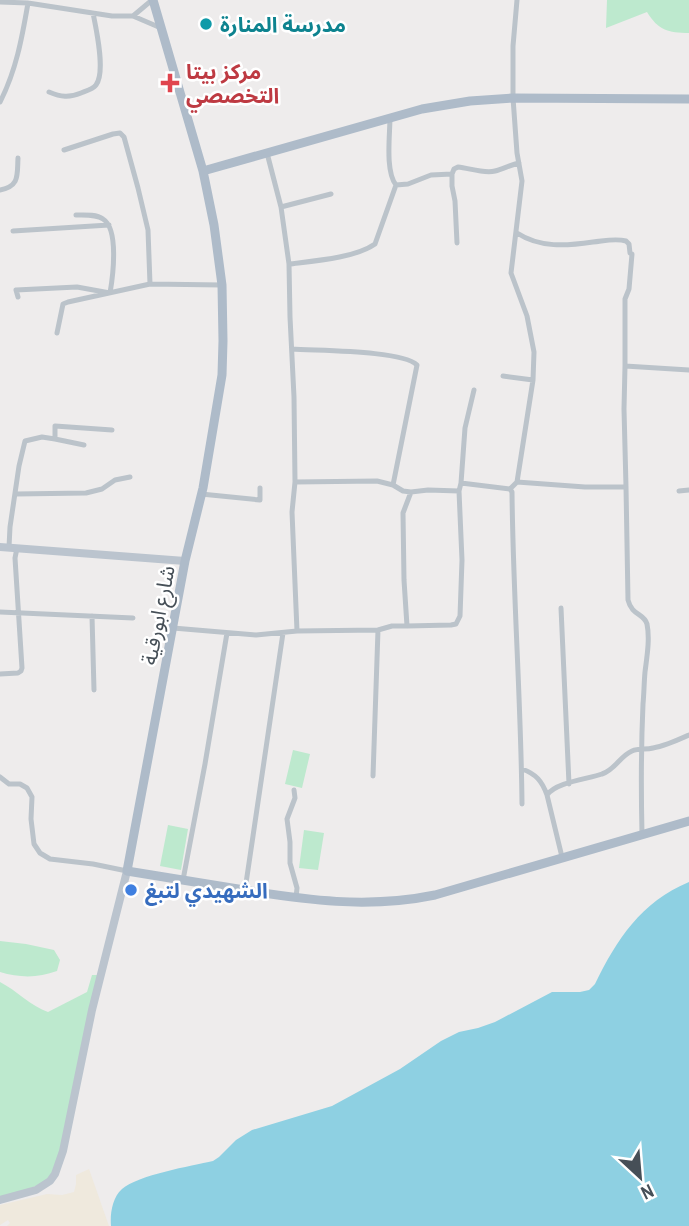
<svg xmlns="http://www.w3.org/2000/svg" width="689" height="1226" font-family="'Archivo Narrow','Noto Sans Arabic',sans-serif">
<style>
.green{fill:#bde9ce}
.sand{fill:#efe9dd}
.water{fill:#8ed0e2}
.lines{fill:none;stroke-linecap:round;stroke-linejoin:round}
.minor{stroke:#bbc3ca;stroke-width:5}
.secondary{stroke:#bbc4ce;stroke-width:8}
.primary{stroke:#aebbc9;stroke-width:9}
.culture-dot{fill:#0f9aa8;stroke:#fff;stroke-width:2.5}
.health-dot{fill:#e0444e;stroke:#fff;stroke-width:2.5}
.shop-dot{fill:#3f7fe0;stroke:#fff;stroke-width:2.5}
.labels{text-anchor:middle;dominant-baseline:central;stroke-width:5;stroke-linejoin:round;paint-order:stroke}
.culture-label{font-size:21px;font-weight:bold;fill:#0d838f;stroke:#fff;text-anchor:start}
.health-label{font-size:21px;font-weight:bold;fill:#be3a42;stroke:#fff;text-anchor:start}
.street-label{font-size:21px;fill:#464f57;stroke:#fff}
.shop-label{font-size:21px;font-weight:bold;fill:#366cbe;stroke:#fff;text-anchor:start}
</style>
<rect width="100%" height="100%" fill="#eeecec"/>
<path class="green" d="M607 0H689V33C668 33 658 30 647 12L606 28Z
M293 750 310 754 302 788 285 784Z
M168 825 188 829 181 870 160 866Z
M304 830 324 833 318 870 299 868Z
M0 941 26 944 54 950 60 960 57 971C38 978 20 978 0 972Z
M92 975H101L63 1151 50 1181 0 1199V982C16 990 32 1007 48 1012L87 992Z"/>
<path class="sand" d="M89 1169 109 1226H7L10 1223 8 1220 0 1225V1205L47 1194 62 1195 74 1192 76 1184V1175Z"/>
<path class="water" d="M689 882V1226H111C110 1214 112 1198 122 1189 138 1175 191 1166 213 1161L219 1157 236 1140 252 1130 332 1106 400 1069 441 1041 459 1032 478 1028 495 1022 552 992H580L589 990 595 984C617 939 641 902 689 882Z"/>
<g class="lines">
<path class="minor" d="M0 2 28 3 112 16H133L161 28
M133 16 152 0
M49 92C61 97 69 98 81 93 86 91 93 89 96 85 106 72 96 28 93 13
M0 102C16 71 22 38 28 3
M64 150 113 134 120 133 124 137 138 188 148 230 150 284
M267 153 281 207 289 264 290 317 294 397 295 482 292 512 297 631
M396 185 408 184 431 175 452 174
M0 190C20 186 17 175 18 158
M281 207 331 194
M13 231 109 225
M517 233C540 248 566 246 593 242 604 241 615 238 626 241L629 244 630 253 632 254 629 289 625 299V366L689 370
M457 243 455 201 452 186V174L454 169 458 167C469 168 484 174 495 171 503 169 510 165 519 163
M289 264C314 261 355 258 375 244L396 185C385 171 390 135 390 117
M18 297 16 290 77 287 110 293C113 276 119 229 103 219 96 214 84 215 76 215
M57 333 63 304 68 302 150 284 222 285
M292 349C316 351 402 350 417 365L393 485
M503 376 533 380
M55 439 84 445
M295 482 377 481 393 485 403 491 411 492
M517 482 585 487H626L624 409 625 366
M461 483 465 428 474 390
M626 487 628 600C632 616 644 613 647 624 650 639 647 656 645 672 644 683 644 694 643 704 641 748 641 791 642 834
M510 489 512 492C513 596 521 700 522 804
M679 491 689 490
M16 494 86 493 102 489 115 480 130 477
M201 494 260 500V488
M9 547 10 527 19 466 25 441 42 437 55 439V426L112 430
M561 608 569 784
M0 612 133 618
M92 616 94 690
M407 626 451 625 456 624 460 616 462 560 459 491
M173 628 256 635 297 631 378 630 392 626H407L404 580 403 513 411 492 428 490 459 491 461 483 510 489 517 482 533 380 534 352 527 316 511 273 522 181 517 153 513 98V46L517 0
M0 674 18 673 21 671 22 668 15 558 17 548
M522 769C536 774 542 781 547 795
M373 776 378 630
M0 777 9 784H20L27 788 32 797 31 819 34 844 40 853 50 859 93 864 127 871
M294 790 295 798 287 819 290 842V863L297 888 296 898
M562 857 547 795C556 782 588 779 602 774 615 770 620 756 632 751 639 748 646 750 653 748 665 746 678 740 689 735
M183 880 205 764 227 633
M245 890 283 633"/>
<path class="secondary" d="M0 547 185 561
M0 1200 36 1190 50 1181 55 1174 63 1151 92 1010 127 871"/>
<path class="primary" d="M153 0 203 171 214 225 222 285 223 341 222 375 203 488 185 561 127 871C164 877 201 883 238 889 306 900 367 909 435 895L689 821
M203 171 422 109 470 101 513 98 689 99"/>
</g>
<circle class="culture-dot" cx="206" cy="24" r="7"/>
<path class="health-dot" d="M166.5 72.5h7v7h7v7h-7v7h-7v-7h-7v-7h7z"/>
<circle class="shop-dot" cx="131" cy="890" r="7"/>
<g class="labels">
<g class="culture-label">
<text x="220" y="24">مدرسة المنارة</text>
</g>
<g class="health-label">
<text x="186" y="71">مركز بيتا<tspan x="186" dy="24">التخصصي</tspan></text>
</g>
<g class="street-label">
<text transform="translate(158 615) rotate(-79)">شارع ابورقية</text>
</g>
<g class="shop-label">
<text x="145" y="890">الشهيدي لتبغ</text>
</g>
</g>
<g transform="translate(640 1177) rotate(154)" stroke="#ffffff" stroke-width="5" paint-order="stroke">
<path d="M0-5L12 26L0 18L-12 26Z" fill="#464f57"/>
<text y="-10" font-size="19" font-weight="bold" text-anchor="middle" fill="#464f57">N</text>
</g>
</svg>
